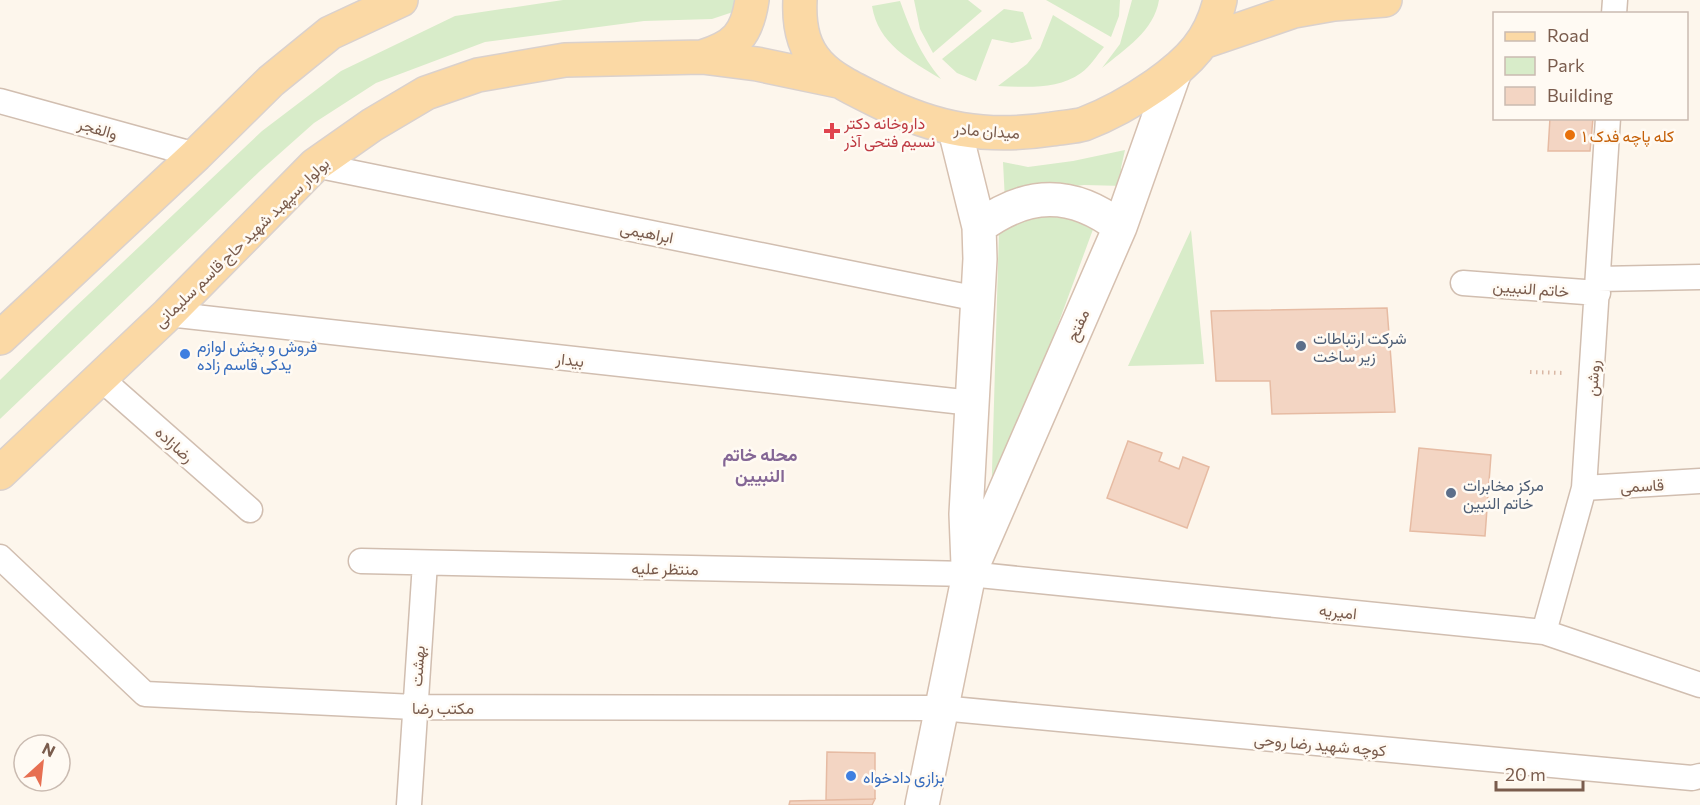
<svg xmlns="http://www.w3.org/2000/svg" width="1700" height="805" font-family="Commissioner,Vazirmatn,sans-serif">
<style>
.green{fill:#d8ecc9}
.building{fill:#f3d5c3;stroke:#e6bba3;stroke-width:1.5}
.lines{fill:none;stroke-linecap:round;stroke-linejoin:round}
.minor-casing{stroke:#d1beb0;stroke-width:27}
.secondary-casing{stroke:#d6c0b0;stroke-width:36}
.primary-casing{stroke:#dad1cd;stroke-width:36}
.path{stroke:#d9b8a5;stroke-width:4;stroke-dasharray:1.5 4.5;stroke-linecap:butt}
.minor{stroke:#fff;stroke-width:24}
.secondary{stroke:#fff;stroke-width:33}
.primary{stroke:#fbd9a5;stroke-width:33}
.health-dot{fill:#e0444e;stroke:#fffaf3;stroke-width:2}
.food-dot{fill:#e8710a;stroke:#fffaf3;stroke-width:2}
.service-dot{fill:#5c6f8a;stroke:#fffaf3;stroke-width:2}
.shop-dot{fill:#3f7fe0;stroke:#fffaf3;stroke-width:2}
.labels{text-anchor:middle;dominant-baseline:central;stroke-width:5;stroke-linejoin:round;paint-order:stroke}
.health-label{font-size:16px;fill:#be3a42;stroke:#fffaf3;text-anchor:start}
.street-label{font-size:16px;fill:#7a5c4d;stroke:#fffaf3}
.food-label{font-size:16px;fill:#c56008;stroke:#fffaf3;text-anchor:start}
.service-label{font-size:16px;fill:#4e5e75;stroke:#fffaf3;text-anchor:start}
.shop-label{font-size:16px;fill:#366cbe;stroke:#fffaf3;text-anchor:start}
.neighbourhood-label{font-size:18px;font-weight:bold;fill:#846695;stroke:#fffaf3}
</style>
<rect width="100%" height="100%" fill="#fdf6ec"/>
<path class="green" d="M563 0H745L733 12 712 19 644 21 485 42 376 83 314 123 260 171 0 419V380L72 310 262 131 341 71 455 16Z
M914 0H968L982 11 933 53 920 29Z
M1046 0H1120L1119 16 1111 37Z
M1132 0H1159C1154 31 1125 49 1102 68L1120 44Z
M900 1C911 31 920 54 941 79 910 60 878 44 872 6Z
M1004 9 1023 12 1032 39 1012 43 992 39 976 81 957 73 942 59Z
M1053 15 1104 47C1097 55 1090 67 1081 73 1057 90 1027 87 998 86L1027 64 1040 48Z
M1125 150 1121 168 1124 186 1084 185 1034 191 1005 201 1003 162 1028 167 1073 161Z
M1050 216 1095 224 991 506 999 230 1022 221Z
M1191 230 1204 364 1128 366Z"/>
<path class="building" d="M1550 118H1593L1590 151H1548Z
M1387 308 1395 412 1272 414 1270 381H1216L1211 311Z
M1128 441 1162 453 1159 461 1179 469 1183 457 1209 467 1187 528 1107 498Z
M1419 448 1491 455 1485 536 1410 531Z
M827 752 875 753V799L826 800Z
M875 799 872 805H789L790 801Z"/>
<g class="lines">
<g class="minor-casing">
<path id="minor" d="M1614 14 1615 0
M0 101 196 155
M315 165 978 299
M1598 279 1700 277
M1463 283 1598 293
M168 314 972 403
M99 377 250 510
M1584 488 1700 481
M0 557 145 694 414 707 941 708 1692 778 1700 776
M361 561 969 574 1544 632 1700 685
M1544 632 1584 488 1608 118
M409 805 425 563"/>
</g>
<g class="secondary-casing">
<path id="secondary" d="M955 130 979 227 980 259 966 514 968 565
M979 227C1027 191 1072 190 1120 227
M922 805 969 574 1120 227 1175 71"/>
</g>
<g class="primary-casing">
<path id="primary" d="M800 0C797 61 827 76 876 100 936 130 986 139 1052 129 1063 127 1074 127 1084 124 1110 114 1133 101 1156 85 1189 62 1211 40 1220 0
M1203 42 1294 11 1334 4 1385 0
M702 57C735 47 747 35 752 0
M0 338 196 155 271 81 330 33 401 0
M0 473 168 314 315 165 372 125 426 93 478 75 565 60 702 57 757 64 838 81"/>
</g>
<path class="path" d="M1530 372 1565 373"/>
<use href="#minor" class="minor"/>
<use href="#secondary" class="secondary"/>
<use href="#primary" class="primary"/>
</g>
<path class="health-dot" d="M829 122h6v6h6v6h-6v6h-6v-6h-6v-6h6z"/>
<circle class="food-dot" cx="1570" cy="135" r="6"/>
<g class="service-dot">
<circle cx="1301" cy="346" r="6"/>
<circle cx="1451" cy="493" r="6"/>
</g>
<g class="shop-dot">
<circle cx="185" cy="354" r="6"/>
<circle cx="851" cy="776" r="6"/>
</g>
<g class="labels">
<g class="health-label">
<text x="844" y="122">داروخانه دکتر<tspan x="844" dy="18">نسیم فتحی آذر</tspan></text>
</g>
<g class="street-label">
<text transform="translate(98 128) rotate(16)">والفجر</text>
<text transform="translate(987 130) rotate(4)">میدان مادر</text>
<text transform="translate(647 232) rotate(11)">ابراهیمی</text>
<text transform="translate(241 242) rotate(-44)">بولوار سپهبد شهید حاج قاسم سلیمانی</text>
<text transform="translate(1531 288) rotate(4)">خاتم النبیین</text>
<text transform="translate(1077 325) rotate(-66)">مفتح</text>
<text transform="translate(570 359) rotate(6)">بیدار</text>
<text transform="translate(1592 378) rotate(-86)">روشن</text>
<text transform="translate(175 444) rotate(42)">رضازاده</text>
<text transform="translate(1642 485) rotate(-3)">قاسمی</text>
<text transform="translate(665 568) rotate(1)">منتظر علیه</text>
<text transform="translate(1338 611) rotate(6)">امیریه</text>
<text transform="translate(417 666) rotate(-86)">بهشت</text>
<text x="443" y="707">مکتب رضا</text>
<text transform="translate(1320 744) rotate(5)">کوچه شهید رضا روحی</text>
</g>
<g class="food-label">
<text x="1582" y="135">کله پاچه فدک ۱</text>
</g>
<g class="service-label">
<text x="1313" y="337">شرکت ارتباطات<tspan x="1313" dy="18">زیر ساخت</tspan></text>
<text x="1463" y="484">مرکز مخابرات<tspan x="1463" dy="18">خاتم النبین</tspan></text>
</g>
<g class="shop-label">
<text x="197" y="345">فروش و پخش لوازم<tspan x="197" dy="18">یدکی قاسم زاده</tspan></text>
<text x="863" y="776">بزازی دادخواه</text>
</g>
<g class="neighbourhood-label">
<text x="760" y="454">محله خاتم<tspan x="760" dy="21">النبیین</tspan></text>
</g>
</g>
<rect x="1493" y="12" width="195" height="108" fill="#fffaf3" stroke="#cabbb1" stroke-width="1.5"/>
<rect x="1505" y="32" width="30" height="9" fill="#fbd9a5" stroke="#cabbb1" stroke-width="1.5"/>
<text x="1547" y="42" font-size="18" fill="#7a5c4d">Road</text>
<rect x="1505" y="57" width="30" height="18" fill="#d8ecc9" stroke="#cabbb1" stroke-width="1.5"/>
<text x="1547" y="72" font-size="18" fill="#7a5c4d">Park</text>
<rect x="1505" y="87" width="30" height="18" fill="#f3d5c3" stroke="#cabbb1" stroke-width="1.5"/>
<text x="1547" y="102" font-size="18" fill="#7a5c4d">Building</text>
<g transform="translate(42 763) rotate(27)"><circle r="28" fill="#fffaf3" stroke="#cabbb1" stroke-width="1.5"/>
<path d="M0-4.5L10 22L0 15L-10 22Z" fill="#e76f51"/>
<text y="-9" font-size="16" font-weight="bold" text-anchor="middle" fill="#7a5c4d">N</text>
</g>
<path d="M1496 781v9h87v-9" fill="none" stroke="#7a5c4d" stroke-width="3"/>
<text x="1505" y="781" font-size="18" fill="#7a5c4d" stroke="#fffaf3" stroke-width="4.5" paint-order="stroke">20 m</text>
</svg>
